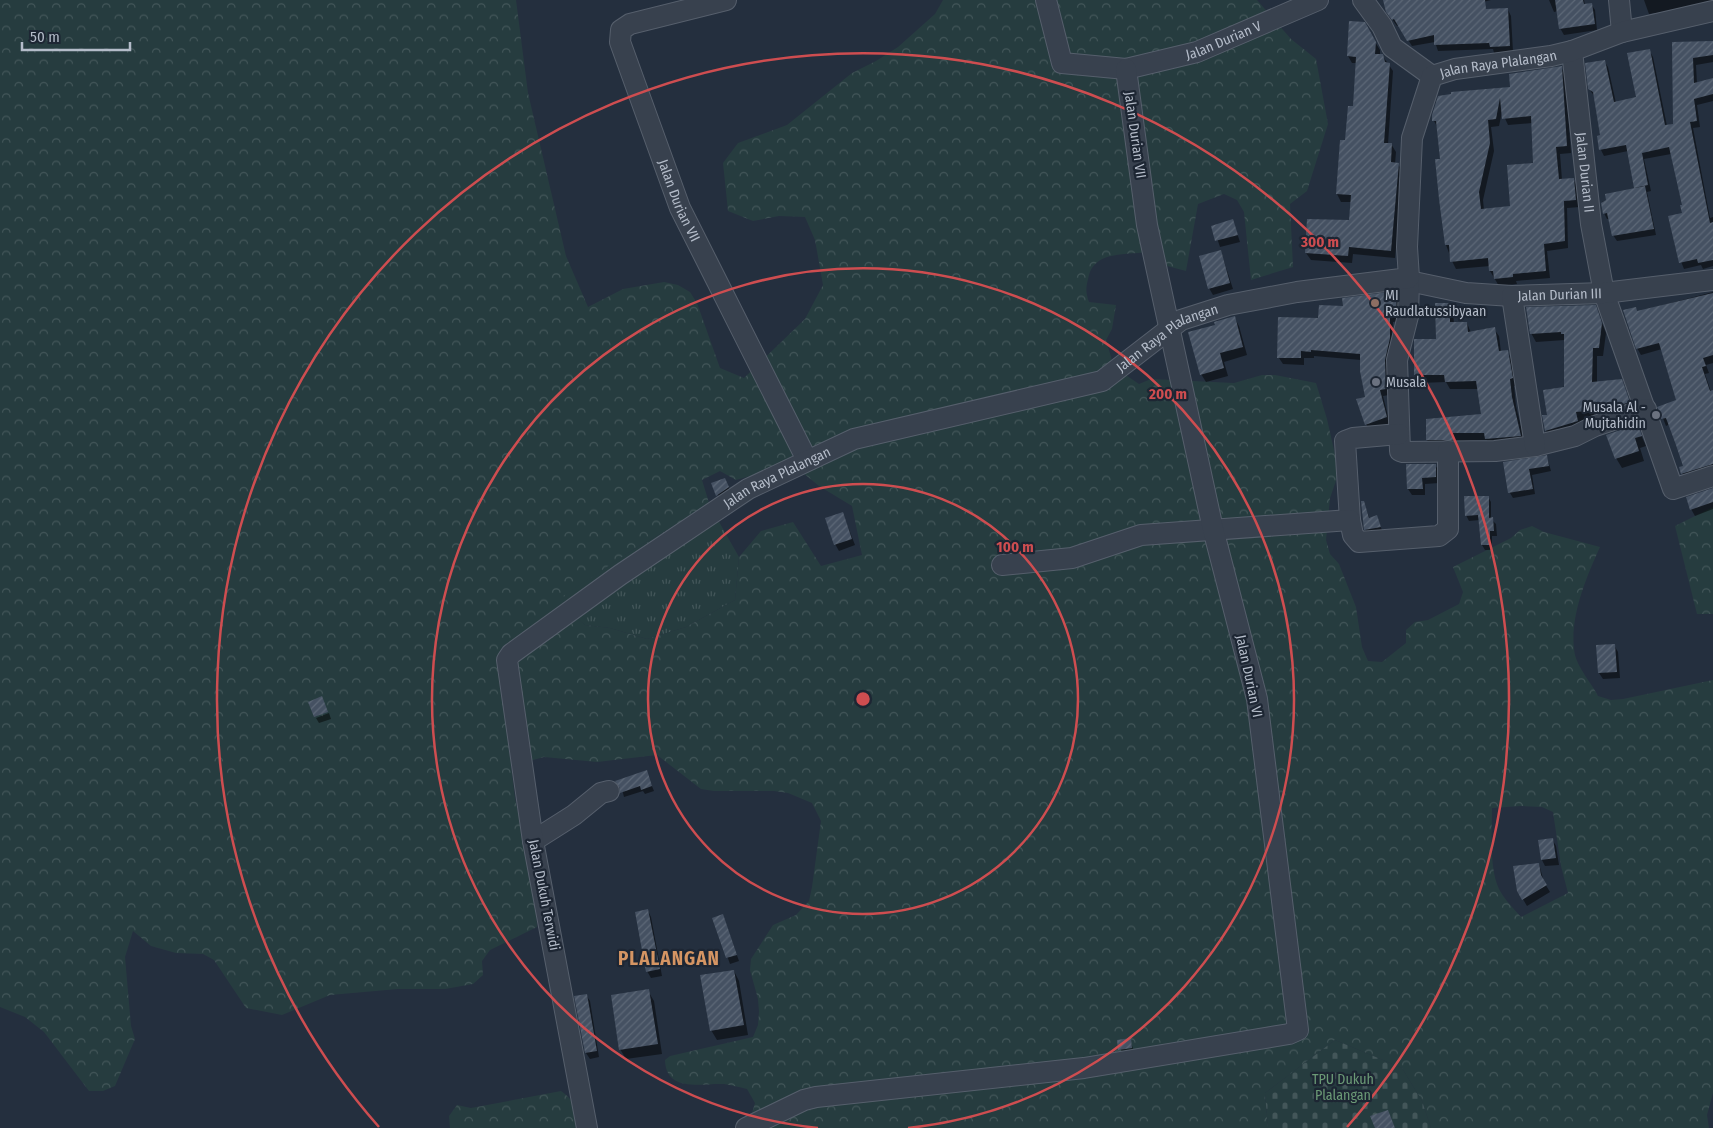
<svg xmlns="http://www.w3.org/2000/svg" width="1713" height="1128" font-family="'Fira Sans Condensed',sans-serif">
<style>
.grass{fill:url(#grass-tufts)}
.forest{fill:url(#forest-crowns);fill-rule:evenodd}
.cemetery{fill:url(#cemetery-stones)}
.shadow{fill:#0007;fill-rule:evenodd}
.building{fill:url(#building-hatch);fill-rule:evenodd}
.lines{fill:none;stroke-linecap:round;stroke-linejoin:round}
.minor-casing{stroke:#565f6c;stroke-width:22}
.minor{stroke:#38414e;stroke-width:20}
.ring{fill:none;stroke:#ce4d50;stroke-width:2.5}
.education-dot{fill:#8d6e63;stroke:#1d2633;stroke-width:2}
.worship-dot{fill:#6b7280;stroke:#1d2633;stroke-width:2}
.labels{text-anchor:middle;dominant-baseline:central;stroke-width:4.5;stroke-linejoin:round;paint-order:stroke}
.street-label{font-size:14px;fill:#b4bcc9;stroke:#1d2633}
.poi-label{font-size:14px;fill:#b4bcc9;stroke:#1d2633;text-anchor:start}
.park-label{font-size:14px;fill:#6b9a76;stroke:#1d2633}
.district-label{font-size:19px;font-weight:bold;letter-spacing:1px;fill:#d59563;stroke:#1d2633}
.centre{fill:#ce4d50;stroke:#1d2633;stroke-width:2.5}
.ring-label{font-size:15px;text-anchor:middle;font-weight:bold;fill:#ce4d50;stroke:#1d2633;stroke-width:4.5;stroke-linejoin:round;paint-order:stroke}
</style>
<defs>
<pattern id="grass-tufts" width="24" height="20" patternUnits="userSpaceOnUse" patternTransform="scale(1.25)"><rect width="24" height="20" fill="#263c3f"/><path d="M3 7l-1-3M5 7V3M7 7l1-3M15 17l-1-3M17 17v-4M19 17l1-3" fill="none" stroke="#435659"/></pattern>
<pattern id="forest-crowns" width="20" height="18" patternUnits="userSpaceOnUse" patternTransform="scale(1.25)"><rect width="20" height="18" fill="#263c3f"/><path d="M2 6a3 3 0 1 1 6 0M12 15a3 3 0 1 1 6 0" fill="none" stroke="#435659"/></pattern>
<pattern id="cemetery-stones" width="16" height="16" patternUnits="userSpaceOnUse" patternTransform="scale(1.25)"><rect width="16" height="16" fill="#263c3f"/><path d="M2 7V4a2 2 0 0 1 4 0v3zM10 15v-3a2 2 0 0 1 4 0v3z" fill="#435659"/></pattern>
<pattern id="building-hatch" width="6" height="6" patternUnits="userSpaceOnUse" patternTransform="scale(1.25)"><rect width="6" height="6" fill="#455162"/><path d="M-1 1l2-2M0 6l6-6M5 7l2-2" fill="none" stroke="#5d6877"/></pattern>
</defs>
<rect width="100%" height="100%" fill="#242f3e"/>
<path class="grass" d="M710 506 739 557 735 600 686 627 647 639 610 628 585 625 556 600 637 547Z"/>
<path class="forest" d="M0 0H516L528 93 566 256 588 307 623 289 664 282 678 285 690 292 697 303 720 368 744 378 805 319 823 285 815 240 805 217 779 216 753 221 728 211 723 163 738 143 787 125 852 73 876 61 898 47 935 14 943 0H1257L1291 39 1316 59 1328 124 1307 191 1290 204 1293 267 1251 280 1244 212 1237 200 1224 194 1198 204 1186 271 1156 263 1147 252C1126 255 1096 251 1089 275 1086 287 1085 291 1089 302L1116 305 1112 329 1106 340 1114 367 1139 384 1151 379 1234 383 1262 375H1275L1316 383 1327 419 1339 472 1330 498 1326 540 1330 554 1339 564 1356 607 1362 647 1368 661 1382 662 1406 643V630L1415 622 1428 620 1459 604 1463 592 1453 567 1511 538 1520 530 1532 526 1544 532 1600 547C1586 578 1568 620 1575 655 1578 668 1592 684 1598 696L1611 700 1623 699 1713 680V1093L1707 1115 1709 1128H1431L1422 1101 1402 1068 1335 1040 1265 1093 1268 1128H744L749 1123 755 1103 747 1089C739 1087 731 1085 724 1084 701 1083 666 1093 665 1060L670 1056 753 1037 758 1025 759 1012 758 999 750 970 751 959 773 925 796 915 809 901 812 887 821 821 812 803 788 793 774 791H714L701 789 657 755 597 762 544 757 511 766 515 798 535 888 537 927 490 950 482 961 483 975 473 984 445 989H398L330 995 282 1015 246 1008 214 960 203 954 176 953 151 946 133 931 125 957 131 1026 135 1039 115 1086 103 1091H89L44 1032 25 1017 0 1007ZM792 464 819 486 852 506 862 555 821 566 793 522 761 531 739 557 735 600 686 627 647 639 610 628 585 625 557 600 637 547 710 506 702 480 720 471 736 480ZM1521 806 1542 807 1553 812 1561 866 1568 893 1521 917C1514 909 1504 899 1499 889 1489 868 1492 831 1492 808Z
M1713 507V614H1697L1675 526Z
M561 1091C578 1103 574 1109 576 1128H450L449 1116 457 1105 471 1108Z"/>
<path class="cemetery" d="M1335 1040 1402 1068 1422 1101 1431 1128H1268L1265 1093Z"/>
<path class="shadow" d="M1385 0H1491L1448 11 1508 10 1511 16 1513 52 1494 53 1493 49 1438 51 1435 42 1412 46 1399 25 1397 26 1392 19Z
M1549 0H1584L1585 5 1591 4 1595 10 1597 30 1564 35 1560 28 1558 11 1554 12Z
M1644 0H1713V6L1649 14Z
M1364 24 1380 50V55H1382L1393 71 1388 144H1391L1396 152 1395 164H1398L1403 172 1395 258 1353 254 1352 263 1311 260 1306 253 1350 222 1352 202H1341L1337 194 1354 108 1357 63H1352L1348 56Z
M1713 42V62L1696 65 1697 84 1713 79V101L1697 105 1700 127 1693 128 1710 218 1713 217V266L1703 269 1701 265 1684 269 1676 249 1669 217 1683 214 1684 206 1671 154 1644 159 1651 191 1647 192 1656 235 1617 241 1613 235 1610 219H1607L1604 213 1602 202 1636 189 1628 151 1604 156 1601 150 1602 136 1595 97 1589 89 1604 61 1608 67 1616 103 1638 98 1649 50 1653 57 1667 126 1674 125 1673 43Z
M1561 67 1565 74 1571 153 1560 154 1562 180 1573 179 1577 186 1580 207 1567 208 1568 248 1547 251 1550 278 1516 281 1517 284 1499 286 1490 271V266L1456 269 1452 261 1446 245 1440 199 1441 160 1438 128 1434 121ZM1502 112 1508 125 1532 123 1534 164 1512 207 1484 210 1483 200 1494 151 1491 127 1499 126Z
M1233 221 1240 242 1220 247 1213 226Z
M1221 252 1233 289 1213 295 1209 288Z
M1713 292V363L1706 365 1709 373 1705 374 1711 392 1713 391V472L1686 480 1682 473 1685 467 1670 424 1666 426 1659 408 1678 401 1662 349 1641 355 1637 348V312Z
M1396 293 1400 300 1399 321 1393 322 1389 395 1383 396 1390 424 1370 431 1366 424 1367 397 1361 360 1314 356V358H1304V365L1283 364 1279 358 1319 319 1345 308Z
M1449 304 1453 312 1454 324 1467 323 1471 333 1494 329 1499 336 1501 352 1507 351 1511 359 1516 386H1514L1516 406 1525 443 1490 447 1487 440 1457 441V447H1432L1427 440 1482 415 1479 389H1450L1446 382 1419 383 1415 375 1437 340Z
M1595 306 1606 333 1603 356H1597V383L1621 381 1634 411 1580 421 1582 430 1551 440 1546 431 1544 416H1548L1565 388V340L1536 342 1531 333Z
M1234 317 1239 326 1247 355 1224 362 1228 376 1206 382 1201 374 1216 326Z
M1637 426 1646 446 1640 448 1644 461 1622 468 1616 458Z
M1547 457 1551 471 1532 475 1535 494 1513 498 1510 493 1504 463Z
M1435 465 1439 471V483L1425 484V495H1412L1408 489Z
M713 484 728 486 732 494 721 501Z
M1713 490V509L1695 516 1691 509Z
M1488 497 1491 502V519L1496 524 1497 536H1492V550H1485L1482 545 1480 520 1469 521 1466 515Z
M1363 502 1370 519 1377 517 1383 533 1369 536 1365 529Z
M843 514 855 545 839 551 835 544Z
M1614 645 1618 652 1620 678 1603 679 1599 673 1597 646Z
M329 713 331 719 319 723 316 718Z
M646 772 654 791 645 794 643 791 624 797 622 789Z
M1552 839 1556 846 1559 865 1545 866 1542 860 1539 841Z
M1539 864 1544 882 1550 892 1527 906 1518 891Z
M648 911 651 917 662 976 651 978 647 971Z
M723 916 739 961 730 964 714 919Z
M734 971 739 981 748 1035 717 1040 711 1030Z
M648 991 654 1001 662 1054 626 1059 620 1049Z
M586 995 590 1001 599 1057 590 1059 586 1053Z
M1130 1040 1135 1054 1123 1056 1118 1041Z"/>
<path class="building" d="M1383 0H1485L1486 9 1508 8 1510 46 1490 47 1489 43 1434 45V35L1407 41 1394 19 1392 20 1386 12Z
M1555 0H1583L1584 4 1592 3 1595 24 1559 29Z
M1349 21 1365 22 1376 42 1375 54H1383L1385 62 1390 63 1384 143H1392L1391 162 1399 163 1391 251 1349 247 1348 256 1305 253 1307 219 1349 220 1351 195 1336 194 1340 140H1345L1348 106H1353L1356 57 1347 56Z
M1713 41V55L1693 58 1694 83 1713 78V94L1694 99 1697 121 1690 122 1710 223 1713 222V260L1698 263 1697 259 1679 263 1668 216 1682 213 1680 205H1682L1669 147 1642 153 1648 185 1634 188 1626 145 1599 150 1597 136 1600 135 1593 92 1588 89 1585 63 1605 60 1614 102 1636 97 1627 53 1650 49 1665 125 1673 124 1672 42Z
M1562 66 1567 146 1556 147 1559 179 1574 178 1576 200 1564 201 1565 241 1544 244 1546 271 1513 274V277L1494 279 1493 271H1489L1488 258 1450 262 1449 245H1445L1439 199 1435 159H1440L1436 121H1432V115L1438 96 1451 94V92L1510 87 1509 74ZM1500 98 1502 119 1531 116 1533 163 1507 165 1510 206 1481 209 1479 192 1490 143 1488 120 1496 119Z
M1645 186 1654 229 1612 236 1607 213 1603 214 1601 203 1606 200 1605 194Z
M1233 219 1238 235 1215 241 1211 226Z
M1221 250 1230 283 1208 289 1199 256Z
M1397 291 1396 315H1390V338L1385 360 1386 389 1380 390 1387 417 1365 425 1356 399 1365 397 1360 371V354L1311 350V352L1301 351V358H1277L1278 317 1318 318 1319 305 1343 306 1342 298Z
M1713 293V355L1703 358 1706 366 1702 367 1710 391 1713 390V464L1681 474 1679 467 1683 466 1676 445 1666 418 1661 419 1658 409 1657 407 1676 400 1659 343 1636 349 1623 310 1636 307 1637 311Z
M1435 303H1450V322H1467L1468 332 1495 327 1499 351 1508 350 1513 378 1510 379 1512 397 1521 436 1485 439 1484 433H1453V440H1426V419L1481 414 1476 381 1445 382 1444 375H1414V339H1436Z
M1596 305 1602 323 1599 348H1593L1592 382 1622 379 1630 402 1599 412 1598 410 1576 412 1578 421 1545 431 1542 415H1547L1543 390 1564 387V334H1561V332L1530 334 1526 307Z
M1235 316 1243 347 1220 353 1224 368 1200 375 1188 332 1215 325 1214 322Z
M1638 424 1642 436 1635 438 1639 451 1615 459 1606 435Z
M1547 455 1549 466 1529 469 1533 489 1508 493 1503 462Z
M1406 464H1436V477L1422 478 1423 489H1407Z
M725 478 729 487 716 496 711 483Z
M1713 488V502L1690 510 1686 497Z
M1464 496H1489V518L1493 517 1494 531H1490V545H1481L1478 515 1465 516Z
M1361 501H1364L1369 518 1377 515 1381 527 1364 530Z
M843 512 852 539 834 545 825 518Z
M1615 644 1617 672 1598 673 1596 645Z
M322 696 328 712 314 717 308 702Z
M647 770 652 786 641 790 640 786 620 793V788L615 781Z
M1553 838 1556 858 1541 860 1538 840Z
M1539 863 1541 875 1547 885 1522 900 1517 891 1513 866Z
M648 909 660 969 646 972 635 912Z
M723 914 737 955 726 958 712 918Z
M734 970 744 1025 710 1031 700 975Z
M649 989 658 1044 619 1050 611 995Z
M587 994 597 1051 585 1053 574 996Z
M1131 1038 1132 1048 1118 1050 1117 1040Z
M1388 1110 1395 1128H1375L1370 1116Z"/>
<g class="lines">
<g class="minor-casing">
<g id="minor">
<path id="s1" d="M726 0 630 24 621 30 620 42 680 208 807 460"/>
<path id="s2" d="M1046 0 1062 63 1126 69 1197 52 1318 0"/>
<path d="M1363 0 1382 26 1392 47 1432 76"/>
<path d="M1619 0 1622 32"/>
<path id="s3" d="M1572 51 1591 224 1604 293 1673 489 1713 476"/>
<path id="s4" d="M1409 278V281L1466 293 1512 296 1604 293 1713 280"/>
<path d="M1409 281 1408 316 1397 360 1400 451 1403 452 1495 451 1535 446 1575 436 1595 426 1646 409"/>
<path d="M1512 296 1535 446"/>
<path d="M1350 520 1345 441 1353 438 1399 434"/>
<path d="M1002 565 1072 558 1141 535 1350 520 1353 535 1359 542 1439 536 1448 529V451"/>
<path d="M533 841 574 815 601 793 609 791"/>
<path id="s5" d="M587 1128 533 841 507 660 511 654 620 575 748 489 854 439 1102 381 1181 320 1228 305 1297 292 1409 278 1407 247 1412 138 1432 76 1455 69 1551 56 1572 51 1622 32 1713 11"/>
<path d="M746 1128 804 1100 816 1097 1084 1068 1289 1034 1298 1030 1257 699 1213 529 1147 225 1126 69"/>
</g>
</g>
<use href="#minor" class="minor"/>
</g>
<g class="ring">
<circle cx="863" cy="699" r="215"/>
<path d="M818 1128A431 431 0 1 1 908 1128"/>
<path d="M379 1127A646 646 0 1 1 1347 1127"/>
</g>
<circle class="education-dot" cx="1375" cy="303" r="5"/>
<g class="worship-dot">
<circle cx="1376" cy="382" r="5"/>
<circle cx="1656" cy="415" r="5"/>
</g>
<g class="labels">
<g class="street-label">
<text stroke="none"><textPath href="#s2" startOffset="231">Jalan Durian V</textPath></text>
<text stroke="none"><textPath href="#s5" startOffset="1748">Jalan Raya Plalangan</textPath></text>
<text transform="translate(1135 135) rotate(82)">Jalan Durian VII</text>
<text stroke="none"><textPath href="#s3" startOffset="122">Jalan Durian II</textPath></text>
<text stroke="none"><textPath href="#s1" startOffset="291">Jalan Durian VII</textPath></text>
<text stroke="none"><textPath href="#s4" startOffset="155">Jalan Durian III</textPath></text>
<text stroke="none"><textPath href="#s5" startOffset="1222">Jalan Raya Plalangan</textPath></text>
<text stroke="none"><textPath href="#s5" startOffset="802">Jalan Raya Plalangan</textPath></text>
<text transform="translate(1249 676) rotate(78)">Jalan Durian VI</text>
<text transform="translate(544 895) rotate(79)">Jalan Dukuh Terwidi</text>
</g>
<g class="poi-label">
<text x="1385" y="295">MI<tspan x="1385" dy="16">Raudlatussibyaan</tspan></text>
<text x="1386" y="382">Musala</text>
<text x="1646" y="407" text-anchor="end">Musala Al -<tspan x="1646" dy="16">Mujtahidin</tspan></text>
</g>
<g class="park-label">
<text x="1343" y="1079">TPU Dukuh<tspan x="1343" dy="16">Plalangan</tspan></text>
</g>
<g class="district-label">
<text x="669" y="958">PLALANGAN</text>
</g>
</g>
<circle cx="863" cy="699" r="8" class="centre"/>
<g class="ring-label">
<text x="1320" y="247">300 m</text>
<text x="1168" y="399">200 m</text>
<text x="1015" y="552">100 m</text>
</g>
<path d="M22 42v8h108v-8" fill="none" stroke="#b4bcc9" stroke-width="2.5"/>
<text x="30" y="42" font-size="15" fill="#b4bcc9" stroke="#1d2633" stroke-width="4" paint-order="stroke">50 m</text>
</svg>
